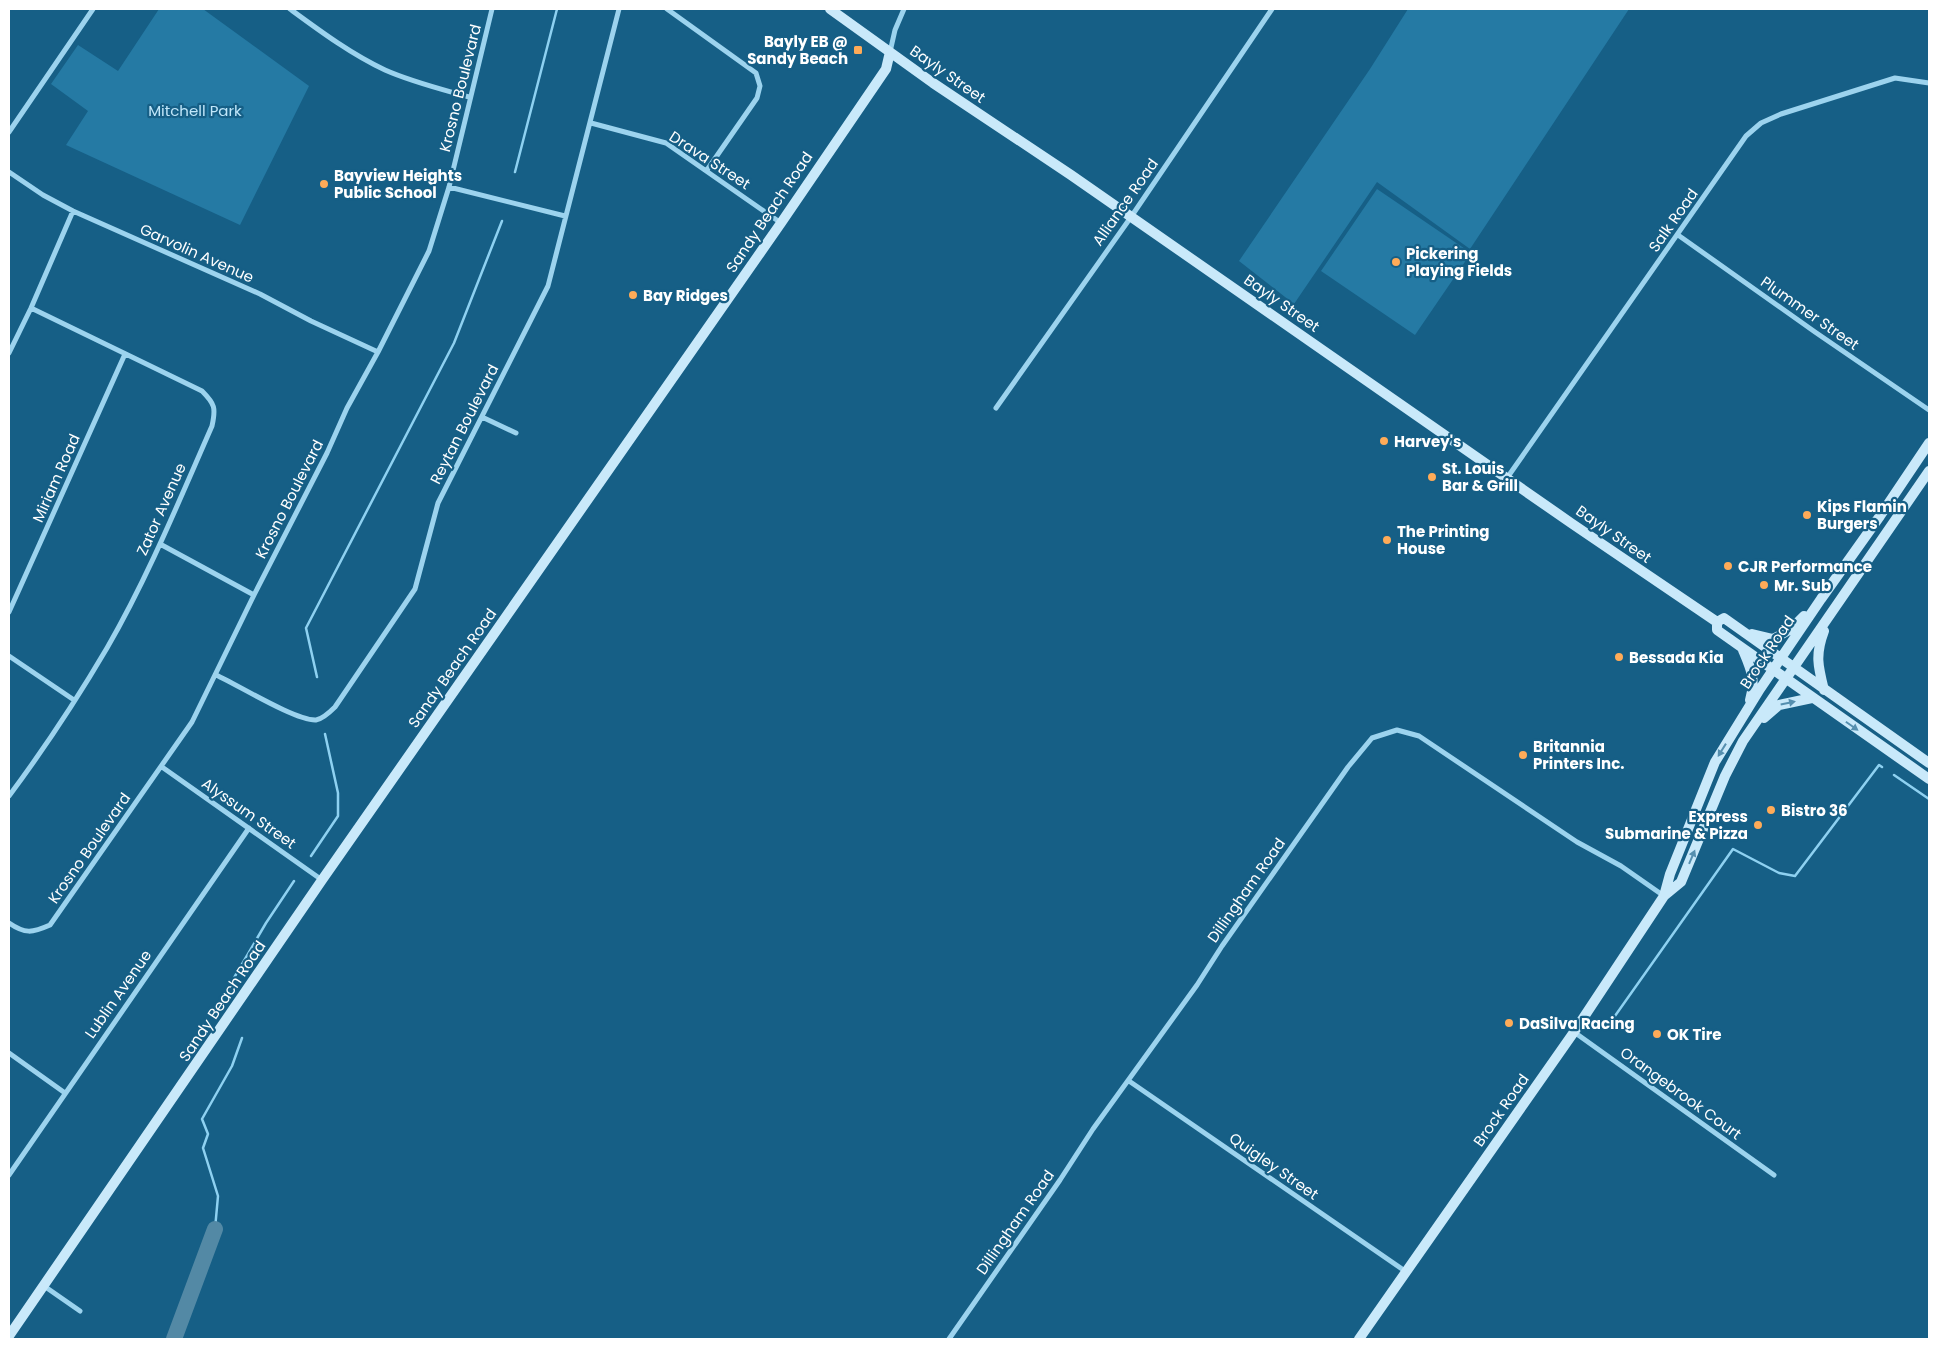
<svg xmlns="http://www.w3.org/2000/svg" width="1938" height="1348" font-family="Poppins,sans-serif">
<style>
.green{fill:#257aa4}
.lines{fill:none;stroke-linecap:round;stroke-linejoin:round}
.stream{stroke:#8ed1f1;stroke-width:2.5}
.river{stroke:#5389a5;stroke-width:16}
.street{stroke:#9cd3ee;stroke-width:5}
.secondary{stroke:#c9e9fa;stroke-width:10}
.oneway{fill:#558faf}
.poi-dot{fill:#ffab58;stroke:#165f86;stroke-width:2}
.labels{text-anchor:middle;dominant-baseline:central;stroke-width:4.5;stroke-linejoin:round;paint-order:stroke}
.poi-label{font-size:15px;font-weight:bold;fill:#fff;stroke:#165f86;text-anchor:start}
.street-label{font-size:15px;fill:#fff;stroke:#165f86}
.park-label{font-size:15px;fill:#c1e7fa;stroke:#165f86}
</style>
<rect width="100%" height="100%" fill="#165f86"/>
<path class="green" d="M159 9H203L309 86 240 225 66 145 88 111 51 84 78 45 118 71Z
M1408 9H1629L1470 249 1377 182 1294 304 1239 261 1370 69Z
M1377 189 1471 253 1415 335 1321 271Z"/>
<g class="lines">
<path class="stream" d="M515 172 557 9
M317 677 306 628 454 343 502 221
M1894 775 1929 799
M311 856 338 816V793L325 734
M231 983 266 923 294 881
M1598 1020 1610 1023 1733 849 1779 873 1795 876 1879 765 1882 767
M215 1229 218 1196 203 1148 208 1134 202 1119 232 1066 242 1038"/>
<path class="river" d="M174 1339 215 1229"/>
<path class="street" d="M290 9C320 31 351 54 385 70 412 82 441 89 469 97
M667 9 756 73 760 86 757 98 707 170
M890 52 895 30 904 9
M591 123 666 143 781 223
M9 132 93 9
M9 172 43 195 73 211 260 294 311 321 378 352
M449 187 565 216
M1678 235 1815 332 1929 410
M9 353 31 308 73 211
M996 408 1131 217 1272 9
M482 417 516 433
M1507 478 1746 136 1761 123 1781 114 1895 78 1929 83
M160 544 254 595
M9 612 125 354
M9 656 74 700
M216 675C238 685 296 721 316 720 323 719 330 712 335 707L415 589 438 503 548 286 619 9
M162 767 322 880
M9 796C44 749 77 699 107 648 148 577 179 501 212 426 216 408 215 404 202 391L31 308
M9 923C25 934 32 933 50 925L192 722 254 595 327 453 347 408 378 352 429 251 449 187 492 9
M1574 1032 1774 1175
M9 1053 65 1093
M1129 1081 1405 1271
M9 1175 249 828
M44 1286 80 1311
M949 1339 1060 1180 1093 1129 1197 985 1222 946 1348 767 1372 738 1397 730 1419 736 1577 842 1621 866 1664 896"/>
<path class="secondary" d="M830 9 933 83 1071 175 1571 523 1717 622
M1717 622V630L1929 779
M1717 622 1724 618 1929 763
M1824 631C1815 655 1818 666 1824 690
M1752 634 1773 639 1791 629 1804 616
M1743 650C1751 669 1756 679 1750 700
M1764 718 1779 705 1812 698
M1664 896 1670 874 1715 762 1760 689 1821 599 1880 516 1929 443
M9 1336 322 880 781 223 886 69 890 52
M1359 1339 1574 1032 1664 896 1681 882 1725 776 1743 741 1929 471"/>
</g>
<defs><path id="oneway-solid" d="M-6-.8H1V-3.2L6.5 0L1 3.2V.8H-6Z" transform="scale(1.25)"/></defs>
<g class="oneway">
<use href="#oneway-solid" transform="translate(1788 703) rotate(-12)"/>
<use href="#oneway-solid" transform="translate(1852 726) rotate(35)"/>
<use href="#oneway-solid" transform="translate(1722 750) rotate(122)"/>
<use href="#oneway-solid" transform="translate(1692 857) rotate(-67)"/>
</g>
<g class="poi-dot">
<rect x="853" y="45" width="10" height="10" rx="2.5"/>
<circle cx="324" cy="184" r="5"/>
<circle cx="1396" cy="262" r="5"/>
<circle cx="633" cy="295" r="5"/>
<circle cx="1384" cy="441" r="5"/>
<circle cx="1432" cy="477" r="5"/>
<circle cx="1807" cy="515" r="5"/>
<circle cx="1387" cy="540" r="5"/>
<circle cx="1728" cy="566" r="5"/>
<circle cx="1764" cy="585" r="5"/>
<circle cx="1619" cy="657" r="5"/>
<circle cx="1523" cy="755" r="5"/>
<circle cx="1771" cy="810" r="5"/>
<circle cx="1758" cy="825" r="5"/>
<circle cx="1509" cy="1023" r="5"/>
<circle cx="1657" cy="1034" r="5"/>
</g>
<g class="labels">
<g class="poi-label">
<text x="848" y="41" text-anchor="end">Bayly EB @<tspan x="848" dy="17">Sandy Beach</tspan></text>
<text x="334" y="175">Bayview Heights<tspan x="334" dy="17">Public School</tspan></text>
<text x="1406" y="253">Pickering<tspan x="1406" dy="17">Playing Fields</tspan></text>
<text x="643" y="295">Bay Ridges</text>
<text x="1394" y="441">Harvey's</text>
<text x="1442" y="468">St. Louis<tspan x="1442" dy="17">Bar &amp; Grill</tspan></text>
<text x="1817" y="506">Kips Flamin<tspan x="1817" dy="17">Burgers</tspan></text>
<text x="1397" y="531">The Printing<tspan x="1397" dy="17">House</tspan></text>
<text x="1738" y="566">CJR Performance</text>
<text x="1774" y="585">Mr. Sub</text>
<text x="1629" y="657">Bessada Kia</text>
<text x="1533" y="746">Britannia<tspan x="1533" dy="17">Printers Inc.</tspan></text>
<text x="1781" y="810">Bistro 36</text>
<text x="1748" y="816" text-anchor="end">Express<tspan x="1748" dy="17">Submarine &amp; Pizza</tspan></text>
<text x="1519" y="1023">DaSilva Racing</text>
<text x="1667" y="1034">OK Tire</text>
</g>
<g class="street-label">
<text transform="translate(948 74) rotate(35)">Bayly Street</text>
<text transform="translate(460 88) rotate(-76)">Krosno Boulevard</text>
<text transform="translate(710 160) rotate(33)">Drava Street</text>
<text transform="translate(1125 202) rotate(-55)">Alliance Road</text>
<text transform="translate(769 212) rotate(-56)">Sandy Beach Road</text>
<text transform="translate(1673 220) rotate(-55)">Salk Road</text>
<text transform="translate(197 253) rotate(24)">Garvolin Avenue</text>
<text transform="translate(1282 303) rotate(35)">Bayly Street</text>
<text transform="translate(1810 313) rotate(35)">Plummer Street</text>
<text transform="translate(464 424) rotate(-63)">Reytan Boulevard</text>
<text transform="translate(56 478) rotate(-66)">Miriam Road</text>
<text transform="translate(289 499) rotate(-63)">Krosno Boulevard</text>
<text transform="translate(161 509) rotate(-66)">Zator Avenue</text>
<text transform="translate(1614 534) rotate(35)">Bayly Street</text>
<text transform="translate(1767 652) rotate(-56)">Brock Road</text>
<text transform="translate(452 668) rotate(-55)">Sandy Beach Road</text>
<text transform="translate(249 813) rotate(35)">Alyssum Street</text>
<text transform="translate(89 848) rotate(-55)">Krosno Boulevard</text>
<text transform="translate(1246 890) rotate(-55)">Dillingham Road</text>
<text transform="translate(118 994) rotate(-55)">Lublin Avenue</text>
<text transform="translate(222 1001) rotate(-56)">Sandy Beach Road</text>
<text transform="translate(1681 1093) rotate(36)">Orangebrook Court</text>
<text transform="translate(1501 1110) rotate(-55)">Brock Road</text>
<text transform="translate(1274 1166) rotate(35)">Quigley Street</text>
<text transform="translate(1015 1222) rotate(-55)">Dillingham Road</text>
</g>
<g class="park-label">
<text x="195" y="110">Mitchell Park</text>
</g>
</g>
<rect width="1938" height="1348" fill="none" stroke="#ffffff" stroke-width="20"/>
</svg>
